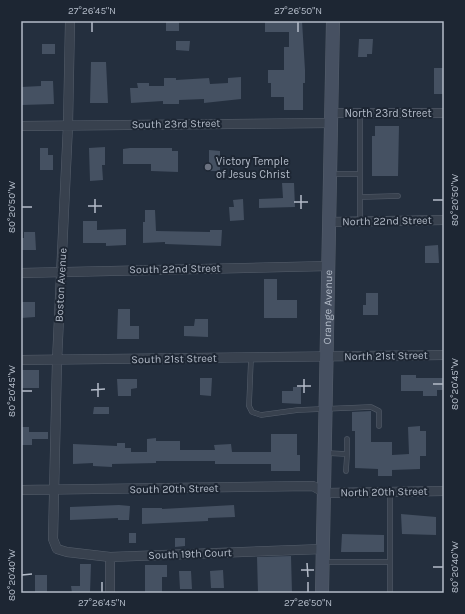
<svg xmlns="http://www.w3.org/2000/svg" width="465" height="614" font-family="Karla,sans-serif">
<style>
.building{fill:#455162}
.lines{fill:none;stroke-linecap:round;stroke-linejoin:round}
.lane-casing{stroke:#565f6c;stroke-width:5.5}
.street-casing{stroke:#565f6c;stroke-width:10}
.secondary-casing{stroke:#565f6c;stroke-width:14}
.lane{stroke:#38414e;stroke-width:4.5}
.street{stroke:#38414e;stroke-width:9}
.secondary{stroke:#465061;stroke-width:13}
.ticks{fill:none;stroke:#b4bcc9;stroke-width:1.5}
.worship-dot{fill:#6b7280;stroke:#1d2633;stroke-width:1.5}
.labels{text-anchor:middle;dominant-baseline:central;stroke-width:4;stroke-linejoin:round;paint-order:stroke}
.street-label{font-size:11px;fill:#b4bcc9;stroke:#1d2633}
.poi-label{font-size:11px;fill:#b4bcc9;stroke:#1d2633;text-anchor:start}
.neatline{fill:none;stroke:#b4bcc9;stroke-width:1.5}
.ticks-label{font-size:10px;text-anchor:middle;fill:#b4bcc9}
</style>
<rect width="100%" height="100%" fill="#242f3e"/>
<path class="building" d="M166 21H179V31H166Z
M302 21 305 70V83H303V110H284V97H271V83H268V70H284V47H289V32H265V22Z
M359 39H373L372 54H367V57H358Z
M176 41H190L189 51 176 50Z
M42 44H55V54H42Z
M91 62H106L108 103H90Z
M434 68H444V94H434Z
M241 77V99L204 103V99L179 100V104H163V101L131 103 130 88H138L137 83H149V86H164V78H176V80L209 78 210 84 228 83V78Z
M41 81H53L54 104 22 105 21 87 41 86Z
M375 126H399L398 176H372V136H375Z
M105 147V165H102L103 180 90 181 89 148Z
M40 148H48V155H53V170H40Z
M130 148H172V151H178V172L151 171V164H123V149Z
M209 150 220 151V171H209Z
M282 183H294L295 207 259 208V199L283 198Z
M243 199 244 220 230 221 229 207H234L233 200Z
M145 210H155L156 231 210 232V230H222L221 246 165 244V242L143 243V222H145Z
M83 221H97V230L126 229V245L106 246V243H83Z
M24 232H35L36 250H21V238H24Z
M438 245 439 263H425V246Z
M264 279H277V300H297V318H264Z
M366 293H378V315H363V305H366Z
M21 302H35V317L21 318Z
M118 309H130V326H139V339H117Z
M195 319H208V337L184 336V326H194Z
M21 370H39V388H21Z
M401 375H416V378H444V390H437V396H423V391H401Z
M200 378H212L211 396 200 395Z
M117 379H137V388L131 389V396H118Z
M293 387H301V404L282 403V391H293Z
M94 407H109V414H93Z
M371 411V442H392V455L409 454 408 427 420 426V431H426V456H420V469L392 470V476H378V469L355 468V431H352V412Z
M21 427H29V432H48V439H32V445H21Z
M271 434H297V455H300V471H271V464H215V461H156V463L112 464V467L93 466V463L73 464V444L117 446V443H125V448H131V452H147V439L156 438V441H180V450H215L214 445 231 444 232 452H271Z
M119 505 130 506 129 520H118V518L70 520V507Z
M234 505 235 517 208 518V521L142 524V508H162V509Z
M401 514 436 517V535L402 534Z
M129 533H136V543H129Z
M342 534 384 535V552H341Z
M175 538H185V546L175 547Z
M291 556 292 593H258L257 557Z
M80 564H91L90 593H72L71 586H80Z
M145 565H167V577H162V593H145Z
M223 570 224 588H211L210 571Z
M179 571H191L192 589H180Z
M35 575H47V593H35Z"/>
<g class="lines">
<g class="lane-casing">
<path id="lane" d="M331 174H360
M360 197 398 196
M360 221V113
M251 358 249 406 252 412 261 415 298 410 371 407 379 411V426
M325 453 347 454 346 471
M347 454V439
M324 562H390
M390 593V492"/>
</g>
<g class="street-casing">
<path id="street" d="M70 21 68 125 57 361 53 539 57 549 67 552 110 557 323 549
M331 113H444
M21 126 331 123
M330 222 444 220
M21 273 329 266
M21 360 444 355
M21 490 313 486 325 493 444 491
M110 593V557"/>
</g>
<g class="secondary-casing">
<g id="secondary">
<path id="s1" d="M322 593 333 21"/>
</g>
</g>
<use href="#lane" class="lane"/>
<use href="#street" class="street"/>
<use href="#secondary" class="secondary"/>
</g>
<path class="ticks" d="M92 22V32M298 22V32M301 195V209M95 199V213M433 200H443M294 202H308M88 206H102M22 207H32M304 379V393M98 383V397M433 384H443M297 386H311M91 390 105 389M22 391H32M307 563 308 577M433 567H443M301 570H314M22 575 32 574M102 582V592M308 582V592"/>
<circle class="worship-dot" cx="208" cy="167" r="4"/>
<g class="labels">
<g class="street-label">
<text x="388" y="113">North 23rd Street</text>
<text transform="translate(176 124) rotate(-1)">South 23rd Street</text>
<text transform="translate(387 221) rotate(-1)">North 22nd Street</text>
<text transform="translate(175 269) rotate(-1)">South 22nd Street</text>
<text transform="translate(61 285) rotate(-87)">Boston Avenue</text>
<text stroke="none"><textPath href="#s1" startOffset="286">Orange Avenue</textPath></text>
<text transform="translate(386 356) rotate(-1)">North 21st Street</text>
<text transform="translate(174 359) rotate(-1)">South 21st Street</text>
<text transform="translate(174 489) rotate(-1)">South 20th Street</text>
<text transform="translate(384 492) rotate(-1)">North 20th Street</text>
<text transform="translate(190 554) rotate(-2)">South 19th Court</text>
</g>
<g class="poi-label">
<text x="216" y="161">Victory Temple<tspan x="216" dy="13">of Jesus Christ</tspan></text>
</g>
</g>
<rect width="465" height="614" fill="none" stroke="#1d2633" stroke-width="44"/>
<rect x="22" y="22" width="421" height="570" class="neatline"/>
<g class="ticks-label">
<text x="92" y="14">27°26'45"N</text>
<text x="298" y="14">27°26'50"N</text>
<text transform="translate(454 200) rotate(-90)" y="4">80°20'50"W</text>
<text transform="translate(11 207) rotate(-90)" y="4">80°20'50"W</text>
<text transform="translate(454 384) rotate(-90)" y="4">80°20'45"W</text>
<text transform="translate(11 391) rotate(-90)" y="4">80°20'45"W</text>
<text transform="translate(454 567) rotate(-90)" y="4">80°20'40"W</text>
<text transform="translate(11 575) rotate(-90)" y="4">80°20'40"W</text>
<text x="102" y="606">27°26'45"N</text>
<text x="308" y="606">27°26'50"N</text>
</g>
</svg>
